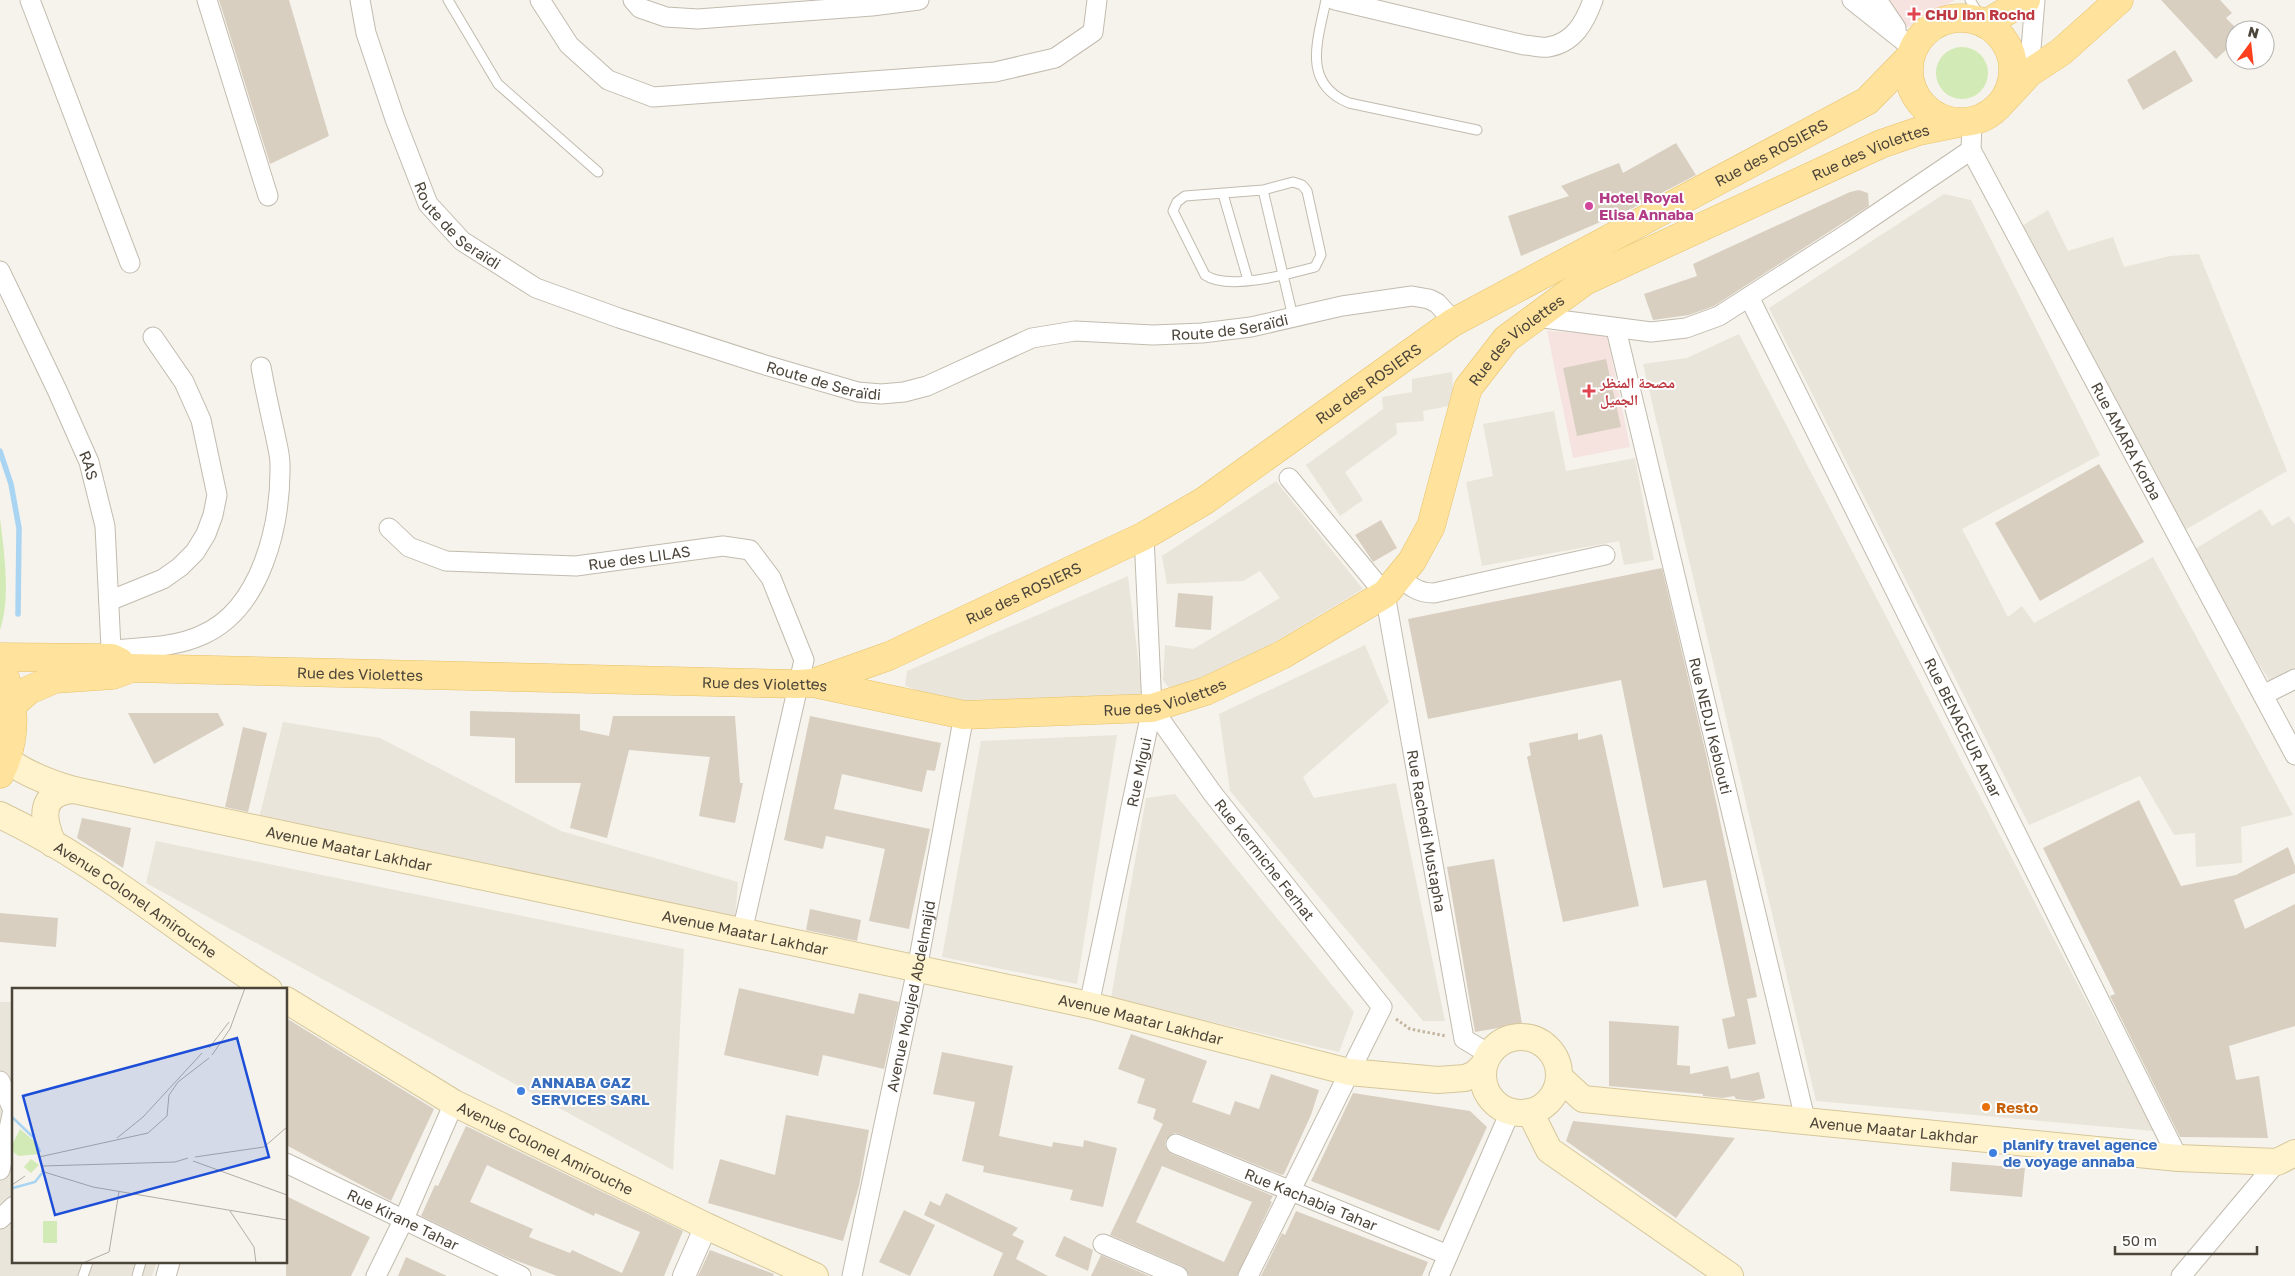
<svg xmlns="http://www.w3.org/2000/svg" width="2295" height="1276" font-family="'Golos Text','Noto Naskh Arabic',sans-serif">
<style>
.residential{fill:#eae5da}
.medical{fill:#f6e3e0}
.green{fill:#d2eab5}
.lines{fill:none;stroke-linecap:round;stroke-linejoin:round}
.stream{stroke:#a9d4f2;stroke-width:5.5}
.building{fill:#d8cfc1;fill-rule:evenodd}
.service-casing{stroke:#c2bbae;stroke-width:11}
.minor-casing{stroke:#c2bbae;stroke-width:21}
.tertiary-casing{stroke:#c2bbae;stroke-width:24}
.secondary-casing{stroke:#d6c79b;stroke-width:28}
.primary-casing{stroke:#e6c16a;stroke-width:29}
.path{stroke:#c4b79f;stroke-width:3;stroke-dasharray:2.5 2.5;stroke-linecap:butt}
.service{stroke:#fff;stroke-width:9}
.minor{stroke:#fff;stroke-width:19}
.tertiary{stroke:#fff;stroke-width:22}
.secondary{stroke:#fff3cd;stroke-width:26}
.primary{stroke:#ffe39c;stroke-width:28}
.health-dot{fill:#e0444e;stroke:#fff;stroke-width:2}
.hotel-dot{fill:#d1479c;stroke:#fff;stroke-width:2}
.shop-dot{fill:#3f7fe0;stroke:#fff;stroke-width:2}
.food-dot{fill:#e8710a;stroke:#fff;stroke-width:2}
.labels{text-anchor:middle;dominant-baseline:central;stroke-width:4;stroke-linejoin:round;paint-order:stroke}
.health-label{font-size:15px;font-weight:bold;fill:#be3a42;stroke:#fff;text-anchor:start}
.street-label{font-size:15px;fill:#4b4439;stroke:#fff}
.hotel-label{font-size:15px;font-weight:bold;fill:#b23c85;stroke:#fff;text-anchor:start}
.shop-label{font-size:15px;font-weight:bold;fill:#366cbe;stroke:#fff;text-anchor:start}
.food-label{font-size:15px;font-weight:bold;fill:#c56008;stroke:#fff;text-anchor:start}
.inset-river{fill:none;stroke:#a9d4f2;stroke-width:2.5}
.inset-road{fill:none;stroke:#b2ada4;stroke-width:1}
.view{fill:#1d4ed8;fill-opacity:0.15;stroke:#1d4ed8;stroke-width:2.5}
.inset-edge{fill:none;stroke:#4b4439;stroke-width:2.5}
</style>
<rect width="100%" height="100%" fill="#f6f3ec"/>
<path class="residential" d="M1944 194 1971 200 2100 455 1962 529 2008 617 2022 606 2034 623 2153 557 2293 815 2241 827 2242 863 2196 867 2195 833 2174 835 2140 776 2029 825 1769 308Z
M2048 210 2068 251 2113 237 2124 267 2170 256 2199 254 2287 471 2185 530 2022 226Z
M1739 334 2154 1131 1816 1101 1643 364 1687 358Z
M1452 372 1454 405 1423 411 1424 421 1396 423 1397 434 1345 472 1363 500 1340 516 1306 465 1383 409 1382 397 1412 392V379Z
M1554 411 1566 471 1635 458 1654 560 1624 565 1619 541 1482 566 1466 482 1493 476 1483 424Z
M1276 481 1363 589 1226 671 1170 689 1163 680 1165 645 1193 649 1280 598 1260 571 1243 581 1167 584 1162 556Z
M2261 509 2272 526 2289 516 2295 525V671L2272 685 2190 552Z
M1128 576 1143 700 957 704 905 686 907 671Z
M1365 645 1389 702 1303 777 1314 798 1396 783 1445 1021H1423L1230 791 1219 714Z
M283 722 380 738 561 831 738 882 735 919 259 818Z
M1117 735 1077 984 942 957 981 741Z
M1175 794 1354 1012 1339 1052 1111 998 1146 798Z
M156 841 684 949 673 1170 146 883Z
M0 1002H14V1262H157L152 1276H0Z"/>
<path class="medical" d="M1889 0H1955L1906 28Z
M1547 331 1607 335 1630 447 1573 458Z"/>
<path class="green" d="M1936 73a26 26 0 1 1 52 0a26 26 0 1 1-52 0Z
M0 518C4 551 11 598 0 630Z"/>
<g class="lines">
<path class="stream" d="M0 451 11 484 19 528 18 614"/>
</g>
<path class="building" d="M219 0H289L329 136 270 164Z
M2161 0H2220L2232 13 2226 18 2235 27V42L2216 59Z
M2175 50 2193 81 2143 110 2127 80Z
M1676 143 1696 175 1633 208 1521 256 1508 216 1569 196 1561 186 1619 163 1623 173Z
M1859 190 1868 193 1869 206 1714 306 1689 315 1653 320 1644 294 1697 276 1693 264 1850 192Z
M1606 359 1621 427 1577 436 1563 368Z
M2099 464 2144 542 2040 601 1995 523Z
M1381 520 1397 548 1373 562 1355 535Z
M1662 568 1706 754 1757 997 1747 999 1756 1044 1728 1049 1722 1019 1735 1016 1706 880 1663 888 1621 680 1428 719 1408 619Z
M1178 593 1213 596 1211 630 1175 627Z
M470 711 580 714V730L609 736 613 716H735L740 783H743L735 823 699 816 710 757 629 750 607 838 570 828 581 783H515V738L470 736Z
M128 713H218L224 725 154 764Z
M810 716 941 743 935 771 927 770 922 792 842 774 834 809 930 829 909 929 869 921 885 849 826 836 823 849 784 840Z
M243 727 267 733 248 812 225 807Z
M1578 733V740L1602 734 1639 906 1563 922 1527 757 1531 755 1529 743Z
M2139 800 2181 886 2236 875 2288 847 2295 866V873L2234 900 2245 929 2295 904V1026L2229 1046 2236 1080 2259 1076 2268 1138 2180 1137 2110 996 2115 994 2043 848Z
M82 818 131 828 123 868 77 838Z
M1494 859 1522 1024 1475 1032 1447 867Z
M810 909 861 920 857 941 806 930Z
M0 913 58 918 56 947 0 942Z
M739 988 854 1014 859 993 899 1002 884 1069 823 1055 818 1076 724 1055Z
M286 1018 434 1109 391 1201 286 1145Z
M1609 1021 1679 1026 1677 1065 1690 1066V1074L1728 1066 1731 1079 1759 1072 1765 1098 1753 1101 1736 1099 1734 1096 1723 1098 1703 1096V1094L1609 1086Z
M1131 1034 1207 1061 1192 1102 1230 1115 1235 1101 1259 1109 1271 1074 1319 1090 1311 1115 1284 1174 1282 1175 1180 1134 1174 1133 1166 1139 1165 1146 1172 1154 1273 1196 1270 1201 1272 1202 1271 1204 1237 1276H1189L1187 1270 1182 1266 1110 1235 1163 1124 1153 1119 1156 1109 1137 1103 1145 1079 1118 1069ZM1162 1166 1252 1202 1224 1262 1136 1222Z
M942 1052 1013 1066 999 1136 1052 1147 1053 1142 1083 1147 1084 1140 1117 1148 1103 1207 1070 1200 1073 1190 983 1172 984 1166 962 1161 975 1102 933 1094Z
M1353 1093 1470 1111 1487 1127 1439 1231 1311 1181Z
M786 1115 869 1130 859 1186 843 1241 708 1203 720 1159 775 1175Z
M1573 1121 1735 1138 1676 1218 1566 1141Z
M466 1126 683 1231 664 1276H557L507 1257 421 1216 435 1185 438 1186ZM487 1165 594 1216 595 1213 640 1232 622 1273 572 1250 570 1253 529 1237 533 1229 470 1202Z
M1952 1162 2025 1168 2022 1197 1950 1191Z
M946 1193 1018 1228 1012 1235 1024 1241 1016 1259 1048 1276H993L1003 1253 924 1215 930 1201 940 1206Z
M286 1196 370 1237 351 1276H286Z
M904 1210 935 1225 910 1276 879 1262Z
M1296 1211 1428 1262 1422 1276H1261L1282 1233 1285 1235Z
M1064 1236 1093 1250 1088 1271 1055 1256Z
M710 1250 774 1274 773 1276H698Z
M1101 1255 1149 1276H1091Z
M406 1257 447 1276H398Z"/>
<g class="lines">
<g class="service-casing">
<path id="service" d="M448 0 498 84 598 172
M1326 0C1318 40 1301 83 1349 103L1477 130
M1970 0 1983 21
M1293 182 1302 185 1307 191 1321 255 1315 267C1289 274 1228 291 1205 275L1173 211 1177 202 1185 196 1263 190Z
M1263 190 1293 317
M1223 194 1248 280
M83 1276 88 1262
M137 1276 141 1262"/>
</g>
<g class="minor-casing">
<g id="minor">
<path d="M30 0 130 263"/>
<path d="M207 0 268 196"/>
<path id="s1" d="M360 0 366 33 395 119 428 204 462 241 536 288 619 318 762 364 858 392 881 394 904 392 927 386 1032 338 1075 331 1153 335 1202 333 1251 327 1342 306 1412 296 1429 299 1437 303 1448 315 1452 323"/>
<path d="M540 0 569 45 608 80 653 97 995 72 1055 58 1093 32 1097 0"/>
<path d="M633 0 640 8 666 17 698 19 872 6 919 0"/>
<path d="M1335 0 1524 45C1531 45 1540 48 1548 47 1574 43 1585 22 1593 0"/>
<path d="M1852 0 1905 42"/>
<path d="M1877 0 1896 28"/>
<path d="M2029 73 2035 0"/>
<path id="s2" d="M1972 122 1971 150 2295 755"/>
<path id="s3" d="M0 271 57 390 89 462 105 526 112 669"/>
<path id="s4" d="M1749 297 2178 1158"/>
<path d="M1536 317 1651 332 1686 328 1719 316 1850 232 1971 150"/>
<path id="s5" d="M1616 329 1806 1123"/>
<path id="s6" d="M1289 478 1385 594 1464 1039 1489 1054"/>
<path id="s7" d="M389 528 409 547 446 561 576 566 723 546 750 550 771 578 804 660 742 932"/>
<path d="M1399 576C1411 587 1418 593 1434 593L1605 555"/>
<path d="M109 601 163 579 180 567 195 552 206 534 213 515 217 495 201 420 184 382 153 337"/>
<path d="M112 650C142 647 174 648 202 635 262 609 281 524 280 464 280 455 277 444 275 434 270 412 265 389 261 367"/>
<path d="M2263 695 2295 679"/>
<path id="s8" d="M1152 708 1213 794 1382 1007 1248 1276"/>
<path id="s9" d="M1089 1005 1152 708 1144 536"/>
<path d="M0 1081 14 1112"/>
<path id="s10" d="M1176 1144 1448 1255"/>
<path id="s11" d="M286 1163 521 1276"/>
<path d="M0 1170 13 1110"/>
<path d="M0 1219 14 1206"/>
<path d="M1103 1244 1178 1276"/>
<path d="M166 1276 170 1262"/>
<path d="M376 1276 403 1221 454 1103"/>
<path id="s12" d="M852 1276 917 969 964 715"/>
<path d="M1439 1276 1510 1112"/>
<path d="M2181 1276 2277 1162"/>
</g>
</g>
<g class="tertiary-casing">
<path id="tertiary" d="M684 1276 706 1226"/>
</g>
<g class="secondary-casing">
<g id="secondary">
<path id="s13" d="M7 760C28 775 49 783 74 790L1089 1005 1349 1072 1438 1080 1465 1078 1475 1074 1484 1065"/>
<path id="s14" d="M0 815C97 861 179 933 269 990"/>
<path d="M53 844C42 819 38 792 74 790"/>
<path id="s15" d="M286 1000 454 1103 706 1226 815 1276"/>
<circle cx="1521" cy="1075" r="38"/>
<path id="s16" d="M1559 1077 1583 1099 2178 1158 2277 1162 2295 1153"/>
<path d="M1530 1112 1549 1150 1730 1276"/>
</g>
</g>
<g class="primary-casing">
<g id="primary">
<circle cx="1961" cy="70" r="52"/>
<path d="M1985 24 2026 0"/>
<path d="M2006 98 2029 73 2061 52 2119 0"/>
<path d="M0 657 112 658 120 662"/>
<path d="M0 666C17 702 17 739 0 774"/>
<path id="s17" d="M813 683 889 656 1144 536 1204 501 1452 323 1867 101 1909 58"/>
<path id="s18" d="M13 704 29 690 55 679 113 675 132 668 798 684 813 683 964 715 1152 708 1206 691 1282 655 1385 594 1412 561 1431 526 1468 388 1506 339 1585 281 1881 144 1919 131 1959 123"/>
</g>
</g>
<path class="path" d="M1396 1019 1410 1029 1446 1036"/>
<use href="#service" class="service"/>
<use href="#minor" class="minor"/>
<use href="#tertiary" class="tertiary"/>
<use href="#secondary" class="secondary"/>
<use href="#primary" class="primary"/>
</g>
<g class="health-dot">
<path d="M1911.5 6.5h5v5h5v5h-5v5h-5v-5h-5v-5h5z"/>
<path d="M1586.5 383.5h5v5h5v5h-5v5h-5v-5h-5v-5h5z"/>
</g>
<circle class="hotel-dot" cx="1589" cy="206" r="5"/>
<g class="shop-dot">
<circle cx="521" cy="1091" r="5"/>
<circle cx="1993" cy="1153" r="5"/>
</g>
<circle class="food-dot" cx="1986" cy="1107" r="5"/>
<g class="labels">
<g class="health-label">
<text x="1925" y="14">CHU Ibn Rochd</text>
<text x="1600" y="382">مصحة المنظر<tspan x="1600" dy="17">الجميل</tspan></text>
</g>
<g class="street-label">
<text stroke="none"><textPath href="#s17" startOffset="1099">Rue des ROSIERS</textPath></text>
<text stroke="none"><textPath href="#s18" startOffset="2111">Rue des Violettes</textPath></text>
<text stroke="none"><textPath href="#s1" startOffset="251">Route de Seraïdi</textPath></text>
<text stroke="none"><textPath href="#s1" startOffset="1076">Route de Seraïdi</textPath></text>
<text stroke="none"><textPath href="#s18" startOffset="1706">Rue des Violettes</textPath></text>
<text stroke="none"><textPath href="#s1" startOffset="656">Route de Seraïdi</textPath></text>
<text stroke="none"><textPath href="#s17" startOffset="634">Rue des ROSIERS</textPath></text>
<text stroke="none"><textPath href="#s2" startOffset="358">Rue AMARA Korba</textPath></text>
<text stroke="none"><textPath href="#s3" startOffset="214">RAS</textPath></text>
<text stroke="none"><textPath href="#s7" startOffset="261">Rue des LILAS</textPath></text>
<text stroke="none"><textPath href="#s17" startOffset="229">Rue des ROSIERS</textPath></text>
<text stroke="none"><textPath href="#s18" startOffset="356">Rue des Violettes</textPath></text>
<text stroke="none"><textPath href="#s18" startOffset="761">Rue des Violettes</textPath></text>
<text stroke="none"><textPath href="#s18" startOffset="1166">Rue des Violettes</textPath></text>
<text stroke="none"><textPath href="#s5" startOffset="408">Rue NEDJI Keblouti</textPath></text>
<text stroke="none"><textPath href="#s4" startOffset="481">Rue BENACEUR Amar</textPath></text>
<text stroke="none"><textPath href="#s9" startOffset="238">Rue Migui</textPath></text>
<text stroke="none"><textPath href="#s6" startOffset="391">Rue Rachedi Mustapha</textPath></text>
<text stroke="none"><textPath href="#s13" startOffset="355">Avenue Maatar Lakhdar</textPath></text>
<text stroke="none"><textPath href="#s8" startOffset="189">Rue Kermiche Ferhat</textPath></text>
<text stroke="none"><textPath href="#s14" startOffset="160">Avenue Colonel Amirouche</textPath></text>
<text stroke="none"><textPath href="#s13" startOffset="760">Avenue Maatar Lakhdar</textPath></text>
<text stroke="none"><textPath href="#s12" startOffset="286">Avenue Moujed Abdelmajid</textPath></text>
<text stroke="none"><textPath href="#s13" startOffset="1165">Avenue Maatar Lakhdar</textPath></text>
<text stroke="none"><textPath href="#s16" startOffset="345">Avenue Maatar Lakhdar</textPath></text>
<text stroke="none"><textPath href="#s15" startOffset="299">Avenue Colonel Amirouche</textPath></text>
<text stroke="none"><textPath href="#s10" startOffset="146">Rue Kachabia Tahar</textPath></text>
<text stroke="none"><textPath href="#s11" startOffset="130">Rue Kirane Tahar</textPath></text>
</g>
<g class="hotel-label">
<text x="1599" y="197">Hotel Royal<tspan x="1599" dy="17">Elisa Annaba</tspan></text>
</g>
<g class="shop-label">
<text x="531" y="1082">ANNABA GAZ<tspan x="531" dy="17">SERVICES SARL</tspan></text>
<text x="2003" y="1144">planify travel agence<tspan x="2003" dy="17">de voyage annaba</tspan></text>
</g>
<g class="food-label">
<text x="1996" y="1107">Resto</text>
</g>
</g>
<g transform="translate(12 988)">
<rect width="275" height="275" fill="#f6f3ec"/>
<path d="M8 141 23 154 27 166 7 168 2 165 0 157ZM19 171 27 177 19 185 12 179ZM31 233H45V255H31Z" fill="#d2eab5"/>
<path class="inset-river" d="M0 129 22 150 28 164M1 200 23 194 30 185"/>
<path class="inset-road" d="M197 60 217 34M200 67 218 41 233 0M105 150 131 129 190 65M27 169 136 145 155 128 157 107 166 94 197 70M183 169 252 159 275 139M181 173 275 207M31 178 163 174 176 170M29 183 81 199 275 232M0 197 13 188M218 223 242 259 244 275M97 264 107 204M71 275 97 264"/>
<path class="view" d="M225 50 257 169 43 227 11 108Z"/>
<rect width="275" height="275" class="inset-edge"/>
</g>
<g transform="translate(2250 45) rotate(15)"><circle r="24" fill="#ffffff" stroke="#b7b4b0"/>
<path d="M0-4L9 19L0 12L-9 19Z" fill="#fc3f1d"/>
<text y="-8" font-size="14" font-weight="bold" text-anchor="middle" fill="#4b4439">N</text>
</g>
<path d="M2115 1246v8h142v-8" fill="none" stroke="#4b4439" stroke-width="2.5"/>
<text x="2122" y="1246" font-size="15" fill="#4b4439" stroke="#ffffff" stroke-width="4" paint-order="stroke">50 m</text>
</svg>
